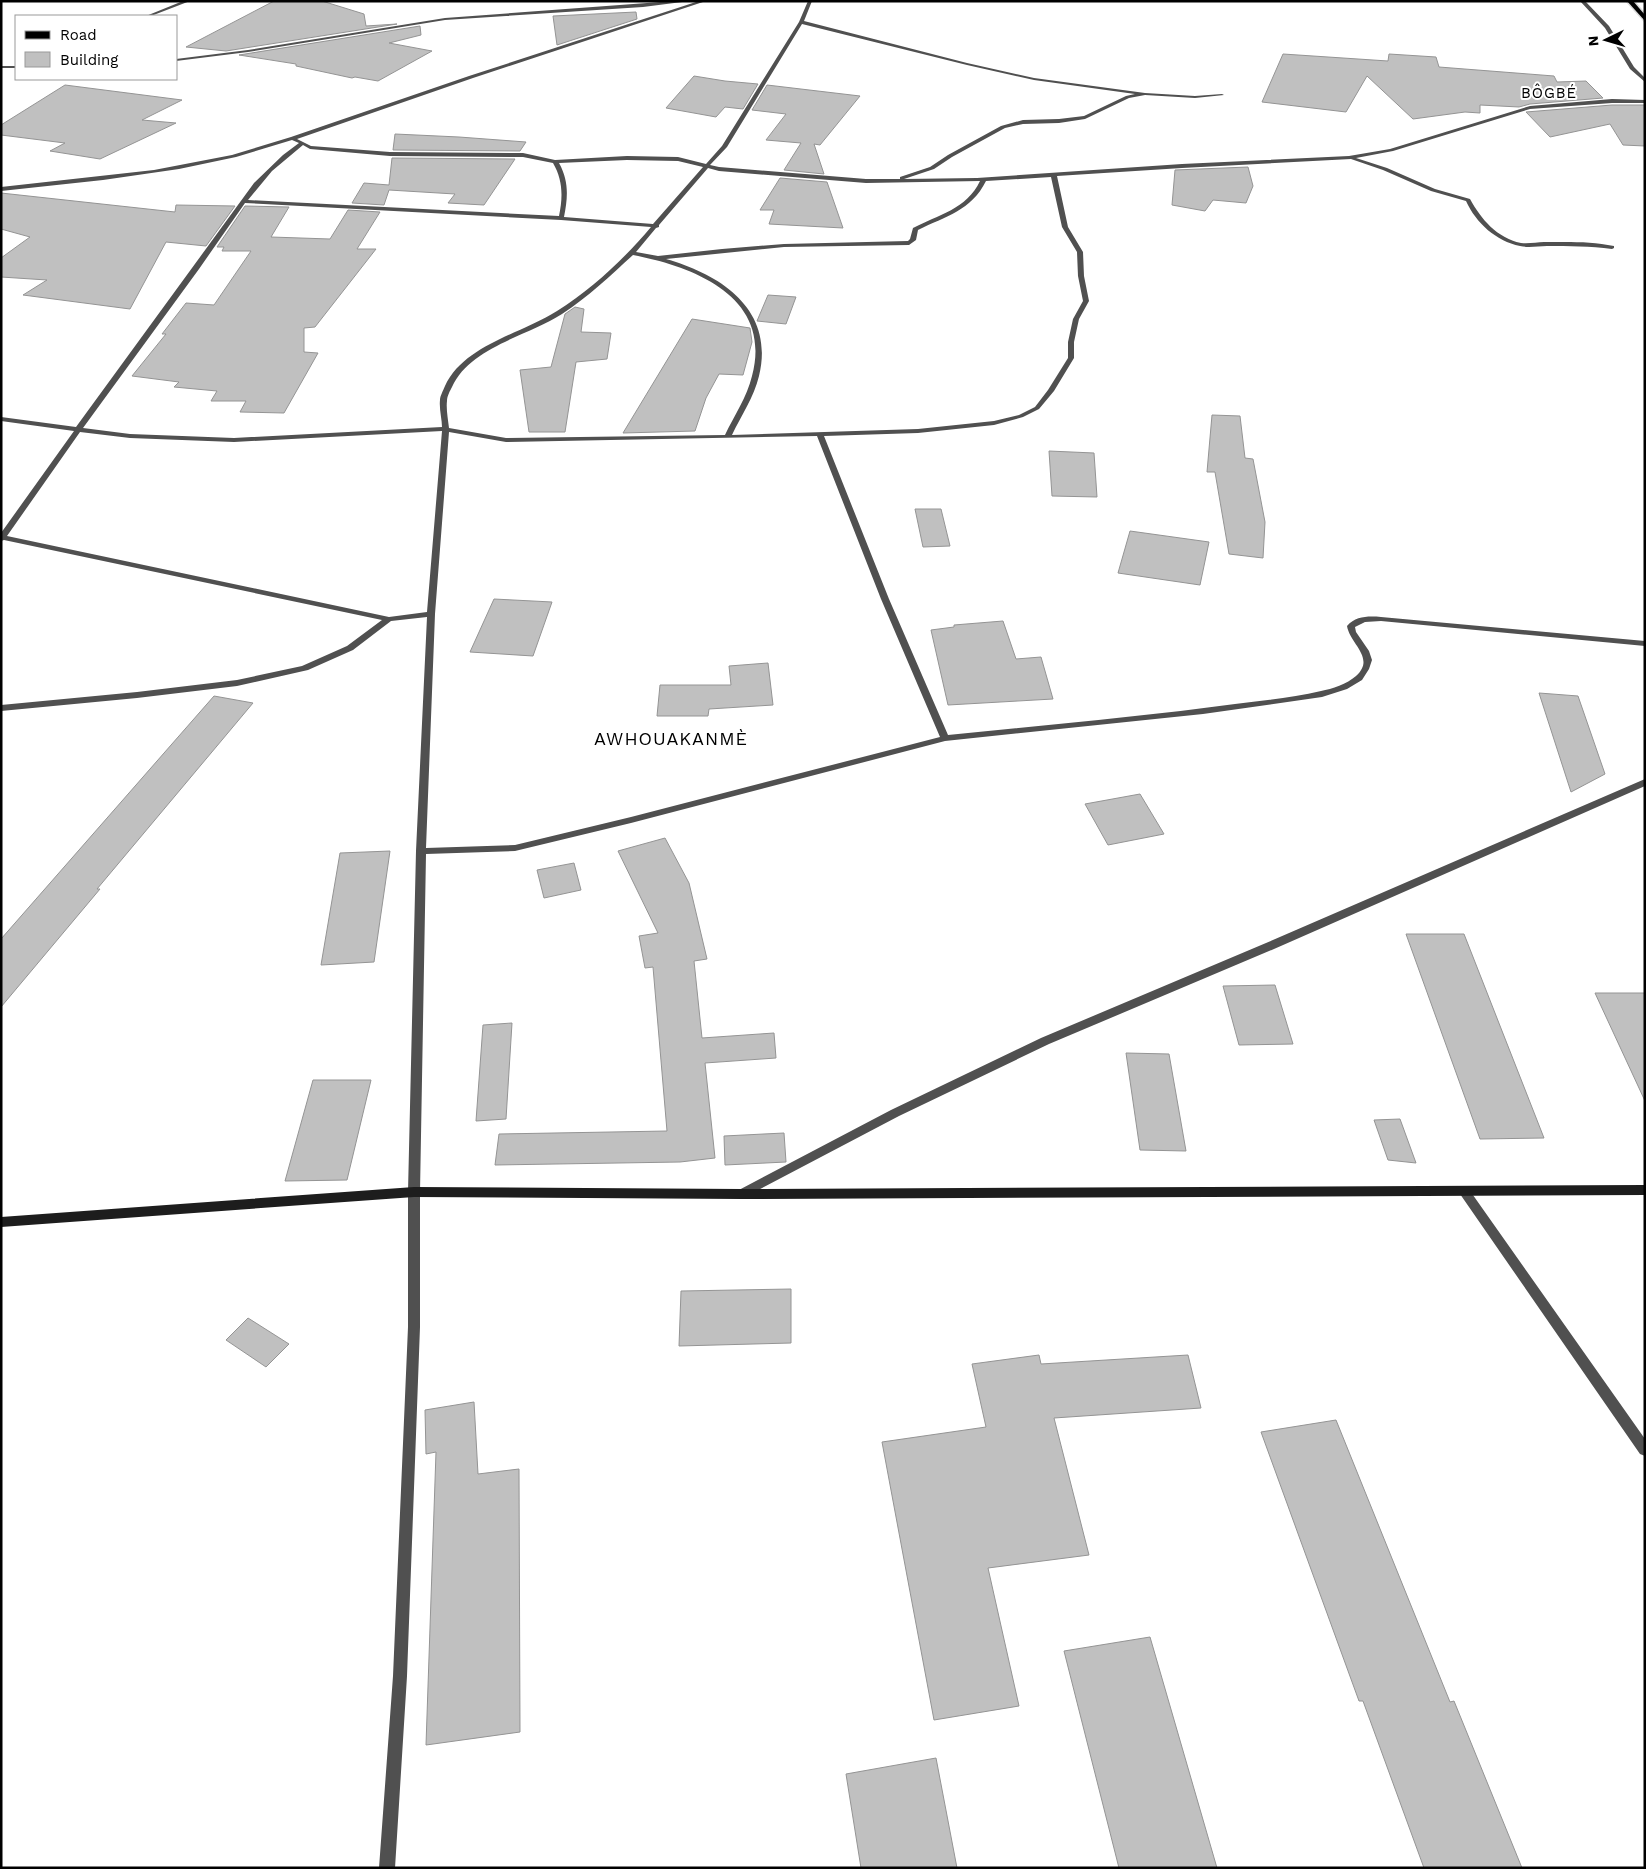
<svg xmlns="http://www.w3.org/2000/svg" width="1646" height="1869" font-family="'Work Sans',sans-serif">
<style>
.building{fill:#c0c0c0;stroke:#949494}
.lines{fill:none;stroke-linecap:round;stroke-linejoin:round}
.primary-casing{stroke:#dbdbdb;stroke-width:3}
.minor{fill:#505050;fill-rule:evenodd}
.secondary{fill:#1d1d1d;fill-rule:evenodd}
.primary{fill:#000;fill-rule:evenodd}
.labels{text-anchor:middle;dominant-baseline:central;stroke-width:4;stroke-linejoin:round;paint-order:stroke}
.far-quarter-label{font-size:15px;letter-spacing:1px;fill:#000;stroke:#fff}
.quarter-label{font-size:18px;letter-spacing:1px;fill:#000;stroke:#fff}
</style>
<rect width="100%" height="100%" fill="#fff"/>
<path class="building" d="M274 1H322L364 14 366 26 397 24 226 51 186 47Z
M636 12 637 19 557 45 553 16Z
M420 26 421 35 389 43 432 51 378 81 355 77 352 78 296 66V64L239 55Z
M1283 54 1388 61 1389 54 1436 57 1439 67 1554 76 1557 82 1586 81 1603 98 1530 104 1519 107 1480 105V113L1465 112 1413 119 1367 76 1346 112 1262 102Z
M694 76 725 81 758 84 743 109 725 107 716 117 666 108Z
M65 85 182 100 142 120 176 123 100 159 50 151 65 143 1 135V125Z
M767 85 860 96 820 145 814 144 824 174 784 170 801 143 766 140 786 114 752 110Z
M1612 105H1645V146L1623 145 1610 124 1550 137 1526 112Z
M395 134 459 137 526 142 520 151 393 150Z
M392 158 515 159 484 205 448 203 455 194 389 190 384 205 352 203 364 183 389 185Z
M1248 167 1253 186 1246 203 1213 200 1205 211 1172 205 1175 170Z
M780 178 827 182 843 228 769 224 774 210H760Z
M1 193 175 212 176 205 235 206 206 246 166 242 130 309 23 295 47 280 1 277V258L30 237 1 229Z
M245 206 289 207 271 237 330 239 348 210 380 212 357 249H376L315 327 304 328V352L318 353 284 413 240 412 246 401H211L217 391 174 387 179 382 132 376 166 334H162L186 303 214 305 251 251H222L224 247H217Z
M768 295 796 297 786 324 757 321Z
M575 307 584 309 581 332 611 333 607 359 576 362 565 432H529L520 370 551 367 565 314Z
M692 319 750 328 752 342 743 375 719 374 706 398 695 431 623 433Z
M1212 415 1240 416 1245 458 1253 459 1265 522 1263 558 1229 554 1215 472H1207Z
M1049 451 1094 453 1097 497 1052 496Z
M915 509H941L950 546 923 547Z
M1130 531 1209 542 1200 585 1118 573Z
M494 599 552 602 533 656 470 652Z
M1003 621 1016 659 1041 657 1053 699 948 705 931 630 954 627V625Z
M768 663 773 705 709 709 708 716H657L660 685H731L729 666Z
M1539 693 1578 696 1605 774 1571 792Z
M214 696 253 703 97 889H100L1 1007V939Z
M1140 794 1164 834 1108 845 1085 804Z
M665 838 689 883 707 959 694 961 702 1038 774 1033 776 1058 705 1063 715 1158 680 1162 495 1165 499 1134 667 1131 653 967 645 968 639 936 658 933 618 851Z
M390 851 374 962 321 965 340 853Z
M574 863 581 890 544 898 537 870Z
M1406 934H1464L1544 1138 1480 1139Z
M1275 985 1293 1044 1239 1045 1223 986Z
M1595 993H1645V1101Z
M512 1023 506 1119 476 1121 483 1025Z
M1126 1053 1169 1054 1186 1151 1140 1150Z
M313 1080H371L347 1180 285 1181Z
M1400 1119 1416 1163 1388 1160 1374 1120Z
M784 1133 786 1162 725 1165 724 1136Z
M791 1289V1343L679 1346 681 1291Z
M248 1318 289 1344 266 1367 226 1340Z
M1039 1355 1041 1364 1188 1355 1201 1408 1054 1418 1089 1555 988 1568 1019 1706 934 1720 882 1442 986 1427 972 1364Z
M474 1402 478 1474 519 1469 520 1732 426 1745 436 1452 426 1454 425 1410Z
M1336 1420 1450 1702 1454 1701 1522 1868H1424L1363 1701H1359L1261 1432Z
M1150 1637 1217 1868H1119L1064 1651Z
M936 1758 957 1868H861L846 1774Z"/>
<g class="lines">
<g class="primary-casing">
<path id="primary" d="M1627 1H1633L1645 15V21Z"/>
</g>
<path class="minor" d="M183 1H190L151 16H146Z
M674 1H690L643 7 445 20 248 52 176 61V59L248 50 445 18Z
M699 1H706L473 78 297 139 311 146 390 152 523 153 555 160 627 156 678 157 706 164 722 146 799 22 808 1H812L804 21 967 63 1034 78 1145 93 1195 96 1222 94 1224 95 1195 98 1145 95 1129 98 1085 119 1059 123 1023 124 1005 128 952 157 934 169 904 179 977 178 1182 164 1349 156 1390 149 1530 106 1612 99 1645 100V103H1612L1530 109 1393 151 1356 158 1387 168 1435 189 1470 199C1481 219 1497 238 1521 243 1529 244 1537 242 1544 242 1568 242 1591 241 1614 246V248L1612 249C1590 246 1569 246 1547 246 1538 246 1529 248 1520 246 1496 241 1476 223 1466 201L1431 191 1383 170 1351 159 1182 168 1057 176 1068 227 1083 252 1084 276 1089 301 1079 319 1074 342V358L1054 391 1039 409 1023 417 994 425 918 433 824 436 889 599 948 735C1044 725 1140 717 1235 704 1263 700 1293 698 1321 691 1332 689 1347 684 1356 676 1376 658 1350 644 1347 626 1356 616 1368 616 1381 617L1645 641V646L1381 621 1365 622 1355 627 1356 632 1369 651 1372 660 1369 669 1362 680 1347 689 1322 697 1203 714 945 741 631 823 515 851 426 854 420 1192V1327L407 1676 395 1868H379L393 1676 408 1327V1192L416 851 427 617 391 621 353 650 308 670 237 686 137 698 1 711V705L137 692 237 680 302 666 347 646 382 620 4 540 1 541V533L74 431 1 421V417L76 427 254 183 283 155 299 143 292 140 236 157 179 169 103 180 1 191V187L154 170 232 155 291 137 469 76ZM802 24 967 65 1034 80 1135 94 1126 96 1084 116 1059 119 1023 120 1001 126 948 155 930 167 900 177V179H866L719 167 710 165 727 147ZM303 145 310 149 390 156 523 157 553 163C563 180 563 197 559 216L248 200 272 171ZM627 160 678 161 703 167 653 224 564 217C568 197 569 181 559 163ZM708 168 719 171 866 183 980 181C967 209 938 215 913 228L910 239 908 241 784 244 722 249 658 256 636 252 656 228 659 227V225ZM1051 177 1062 227 1077 252 1078 276 1083 301 1073 319 1068 342V358L1048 390 1035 407 1019 415 994 421 918 429 732 435C741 416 754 397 759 376 775 310 722 275 666 259L784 247 909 245 916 240 918 230C946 216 971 211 986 181ZM245 203 561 220 651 227C624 259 592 289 557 311 521 334 464 345 445 386 443 391 440 396 440 400 439 409 442 419 442 427L234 438 130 434 83 428 199 269ZM633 255C695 267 773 297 752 376 747 397 734 416 725 435L506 438 449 428C448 419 446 409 447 401 447 396 450 391 452 387 470 347 528 336 562 314 588 297 610 276 633 255ZM442 431 427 612 389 617 7 536 80 432 130 438 234 442ZM449 432 506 442 817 436 881 599 940 737 631 817 515 845 426 848 435 614Z
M1580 1H1585L1609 26 1634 67 1645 78V82L1630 69 1605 28Z
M1 66H16V68H1Z
M1645 779V786L1274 949 1049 1044 899 1116 745 1197 741 1199 737 1197 735 1194 737 1191 891 1110 1041 1038 1266 943Z
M1464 1186 1468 1188 1645 1439V1456L1640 1454 1460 1194 1458 1191 1460 1188Z"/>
<path class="secondary" d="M1645 1185V1195L741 1199 414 1197 1 1227V1217L414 1187 741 1189Z"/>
<use href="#primary" class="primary"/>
</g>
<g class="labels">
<g class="far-quarter-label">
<text x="1549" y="93">BÔGBÉ</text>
</g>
<g class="quarter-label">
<text x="671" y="738">AWHOUAKANMÈ</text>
</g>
</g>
<rect width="1646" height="1869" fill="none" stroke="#000000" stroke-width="5"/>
<rect x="15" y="15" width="162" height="65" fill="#ffffff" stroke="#999999"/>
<rect x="25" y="31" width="25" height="8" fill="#000000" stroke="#999999"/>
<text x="60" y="40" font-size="15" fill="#000000">Road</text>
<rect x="25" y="52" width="25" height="15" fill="#c0c0c0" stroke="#999999"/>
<text x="60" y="65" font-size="15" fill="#000000">Building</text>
<g transform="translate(1606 40) rotate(265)" stroke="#ffffff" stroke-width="4" paint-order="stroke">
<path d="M0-4L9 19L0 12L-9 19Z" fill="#000000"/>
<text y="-8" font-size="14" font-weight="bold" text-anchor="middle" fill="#000000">N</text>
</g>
</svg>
